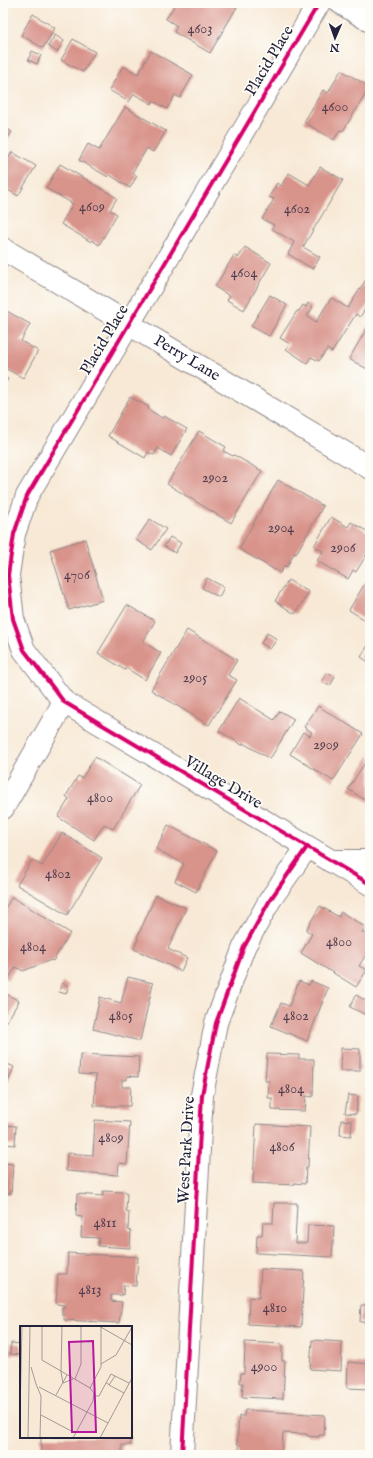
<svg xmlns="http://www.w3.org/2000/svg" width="373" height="1458" font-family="'IM FELL English',serif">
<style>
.building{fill:#d8938a}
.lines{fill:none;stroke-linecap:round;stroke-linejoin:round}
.minor-casing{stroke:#8d8688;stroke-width:24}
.minor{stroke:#fff;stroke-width:22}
.cycleway-casing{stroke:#fdfcf7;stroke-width:6}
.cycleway{stroke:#d6006c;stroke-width:4}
.labels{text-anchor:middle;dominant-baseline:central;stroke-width:3.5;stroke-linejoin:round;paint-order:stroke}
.number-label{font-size:14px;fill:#503e4f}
.street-label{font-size:16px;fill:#22223b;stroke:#fdfcf7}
.inset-road{fill:none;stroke:#a29998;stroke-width:1}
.view{fill:#b5179e;fill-opacity:0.15;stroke:#b5179e;stroke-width:2}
.inset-edge{fill:none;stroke:#22223b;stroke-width:2}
</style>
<rect width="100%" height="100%" fill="#fdfcf7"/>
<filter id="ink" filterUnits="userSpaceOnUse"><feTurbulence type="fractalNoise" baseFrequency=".025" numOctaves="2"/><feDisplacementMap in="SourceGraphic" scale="8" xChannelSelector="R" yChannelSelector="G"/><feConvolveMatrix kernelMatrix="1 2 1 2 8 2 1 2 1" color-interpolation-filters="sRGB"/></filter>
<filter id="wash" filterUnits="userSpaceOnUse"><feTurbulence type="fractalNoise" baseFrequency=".012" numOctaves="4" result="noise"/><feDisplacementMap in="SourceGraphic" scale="16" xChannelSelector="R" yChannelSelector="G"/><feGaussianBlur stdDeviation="0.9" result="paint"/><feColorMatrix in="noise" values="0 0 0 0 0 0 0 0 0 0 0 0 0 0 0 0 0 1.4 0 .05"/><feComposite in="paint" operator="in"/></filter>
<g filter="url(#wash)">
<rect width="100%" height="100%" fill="#f8e9d6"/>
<g id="blocks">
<path class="building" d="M176 3H230L237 7 210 53 174 32 177 26 166 19Z
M33 14 55 28 43 48 21 35Z
M55 35 64 41 57 52 48 46Z
M73 39 95 52 83 72 61 60Z
M32 51 41 55 37 64 28 60Z
M151 51 193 75 180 98 175 95 167 109 153 101 152 104 134 94 129 102 109 90 123 66 138 74Z
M341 70 370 87 343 131 340 130 334 140 304 122 323 90 328 93Z
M125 107 166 131 153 152 147 148 132 173 137 176 130 188 110 175 108 177 79 160 88 144 99 150Z
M3 126 12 132 3 146Z
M12 152 36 166 18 196 3 187V167Z
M60 164 117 198 110 210 117 214 99 245 92 240 91 242 61 224 73 204 46 188Z
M320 167 343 180 303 247 320 257 313 269 288 254 294 242 272 229 274 225 262 219 274 199 269 197 277 183 281 186 289 173 309 185Z
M245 247 271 263 244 310 227 300 230 296 215 287 234 255 238 258Z
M370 273V301L360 317 356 314 332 352 327 349 319 361 311 357 307 363 286 349 290 344 280 338 297 311H299L303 305 306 307 308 303 313 307 307 316 316 322 331 298 348 308Z
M270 295 287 305 269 336 251 326Z
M3 309 30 324 21 341 38 351 23 378 3 367Z
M370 323V369L369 370 349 359Z
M3 376 8 379 3 387Z
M130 397 149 407 148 409 162 418 164 416 187 429 171 456 158 448 154 455 148 452 145 458 108 436Z
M199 431 226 447 223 451 233 456 234 455 262 471 231 523 167 484Z
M278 480 323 506 296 554 294 553 287 567 285 565 280 573 239 549Z
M331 517 348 527 351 522 370 533V549L356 572 353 570 348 579 317 561 323 551 314 546Z
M150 519 166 529 152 550 136 540Z
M170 537 181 543 175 553 164 546Z
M85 539 103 600 69 610 50 550Z
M370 575V623L349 610Z
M207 578 224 587 219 597 202 588Z
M288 580 309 592 295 614 275 601Z
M127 605 155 621 143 642 161 653 145 680 126 668 125 670 98 653Z
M187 630 237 660 228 675 237 680 209 725 151 690Z
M267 633 277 639 270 649 261 643Z
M370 642V663L361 657Z
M327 673 335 677 330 686 322 682Z
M239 698 274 720 280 711 294 719 270 759 243 743 242 745 219 731Z
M318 706 363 734 333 781 290 754 303 732 310 736 312 732 304 727Z
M370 755V799L368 802 348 789Z
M95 757 140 785 113 829 104 824 94 840 58 817 69 799 66 796 78 776 82 778Z
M168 825 217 851 196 892 175 881 184 864 156 849Z
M62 833 102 858 67 915 17 885 32 860 42 866Z
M156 895 186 908 168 949 187 958 181 971 134 949 138 939 137 938Z
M12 897 70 933 53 961 51 960 23 971 16 967 8 980 3 976V912Z
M320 906 339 917 341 912 365 927 362 932 370 936V948L359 966 367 970 356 987 301 953 312 934 306 930Z
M128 977 153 983 140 1041 93 1029 100 997 121 1003Z
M299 981 309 985 311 981 328 988 307 1041 271 1026 281 1003 289 1006Z
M62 983 69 986 66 994 59 992Z
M3 992 19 1001 3 1028Z
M356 995 370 1003 364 1014 350 1007Z
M341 1048 360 1049V1071H340Z
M80 1054 139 1057 138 1077 127 1076V1080H122V1087H131L130 1106H94L96 1075 79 1074Z
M267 1054 299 1055V1059H314L313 1097 306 1096 305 1111 272 1110V1098H268L269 1081H265Z
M3 1062 14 1067 3 1094Z
M348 1095 358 1096 356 1114 345 1113Z
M95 1120 130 1122 127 1164 119 1163 118 1175 66 1171 67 1153 93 1155Z
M341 1120 352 1121 351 1136 340 1135Z
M256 1124 310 1127 308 1167H306L305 1184 294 1183V1185L253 1183Z
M3 1125 16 1126 15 1145 5 1144 4 1157H3Z
M3 1163 13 1164 11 1194 3 1193Z
M103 1191 127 1192 126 1211 129 1212 128 1230 131 1231 130 1248 98 1246 99 1238 81 1237 82 1217 76 1216 77 1194 103 1196Z
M274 1203H297L295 1243H307L308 1225 334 1226 332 1257 256 1253 257 1235H262L263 1223H273Z
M68 1253 138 1257 136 1286 124 1285 123 1295H111V1301L122 1302 119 1323 64 1320V1315H62V1307H65V1305L56 1304 58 1274H67Z
M261 1269 304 1271 301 1327 248 1324 249 1297 259 1298Z
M361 1305H370V1322H360Z
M312 1340 342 1342 341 1371 310 1369Z
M245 1342 282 1344V1361H285L283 1399 242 1397 243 1383H240V1380L241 1373H244Z
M11 1343 21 1344V1355L10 1354Z
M348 1362 370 1364V1389L347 1388Z
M245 1410 325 1415 324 1435H319V1437L307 1436V1434L283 1433 281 1455H239V1444H237L239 1416H244Z
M41 1437H131V1445H122V1455H41Z"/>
</g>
</g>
<g filter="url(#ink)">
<use href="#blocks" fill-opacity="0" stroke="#8d8688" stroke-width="1"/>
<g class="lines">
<g class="minor-casing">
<g id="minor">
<path d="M319 3 27 496 14 534 8 575 13 619 24 650 64 702 370 884"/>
<path d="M341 3 370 21"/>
<path id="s1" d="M3 249 370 468"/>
<path d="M3 808 64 702"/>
<path d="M331 861H370"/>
<path d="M182 1455 202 1095 216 1023 244 947 270 900 307 847"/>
</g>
</g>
<use href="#minor" class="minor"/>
<g class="cycleway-casing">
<path id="cycleway" d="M319 3 27 496 14 534 8 575 13 619 24 650 64 702 370 884
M182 1455 202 1095 216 1023 244 947 270 900 307 847"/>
</g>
<use href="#cycleway" class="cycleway"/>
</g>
</g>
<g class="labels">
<g class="number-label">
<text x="200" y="29">4603</text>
<text x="335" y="107">4600</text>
<text x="92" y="207">4609</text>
<text x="297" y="209">4602</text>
<text x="244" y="273">4604</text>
<text x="215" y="478">2902</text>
<text x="281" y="528">2904</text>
<text x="343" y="548">2906</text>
<text x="77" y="575">4706</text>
<text x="195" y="678">2905</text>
<text x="326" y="745">2909</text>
<text x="100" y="798">4800</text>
<text x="58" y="874">4802</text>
<text x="339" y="942">4800</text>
<text x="33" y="947">4804</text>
<text x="121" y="1016">4805</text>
<text x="296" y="1016">4802</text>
<text x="291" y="1089">4804</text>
<text x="111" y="1138">4809</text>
<text x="282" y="1147">4806</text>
<text x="105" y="1223">4811</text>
<text x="90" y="1290">4813</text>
<text x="275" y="1308">4810</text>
<text x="264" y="1367">4900</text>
</g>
<g class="street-label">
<text transform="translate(270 61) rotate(-59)">Placid Place</text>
<text transform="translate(105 340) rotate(-59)">Placid Place</text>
<text stroke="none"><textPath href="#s1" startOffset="214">Perry Lane</textPath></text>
<text transform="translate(223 783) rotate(31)">Village Drive</text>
<text transform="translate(187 1150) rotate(-87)">West Park Drive</text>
</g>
</g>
<g transform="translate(20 1326)">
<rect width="112" height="112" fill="#f8e9d6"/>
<path class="inset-road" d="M22 0V34L70 62 74 67 73 75 53 112M42 0 41 46 43 57 53 53M79 0 112 19M81 38 96 29 112 1M11 41 16 58M55 53 61 38V0M16 58 21 70 20 112M90 59 86 57 91 48 95 50M19 61 88 97M70 62 81 41V0M104 67 89 59 95 50 109 57M36 69 47 49M74 70H79L86 57M0 88 2 0M21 89 55 107M8 112 10 0M80 112 112 52"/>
<path class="view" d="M73 15 76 106H52L49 16Z"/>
<rect width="112" height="112" class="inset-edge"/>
</g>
<rect width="373" height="1458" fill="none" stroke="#fdfcf7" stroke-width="16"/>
<g transform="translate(335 38) rotate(182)" stroke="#fdfcf7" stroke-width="3" paint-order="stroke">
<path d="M0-3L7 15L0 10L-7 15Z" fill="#22223b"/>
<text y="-6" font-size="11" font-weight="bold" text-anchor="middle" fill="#22223b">N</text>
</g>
</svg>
